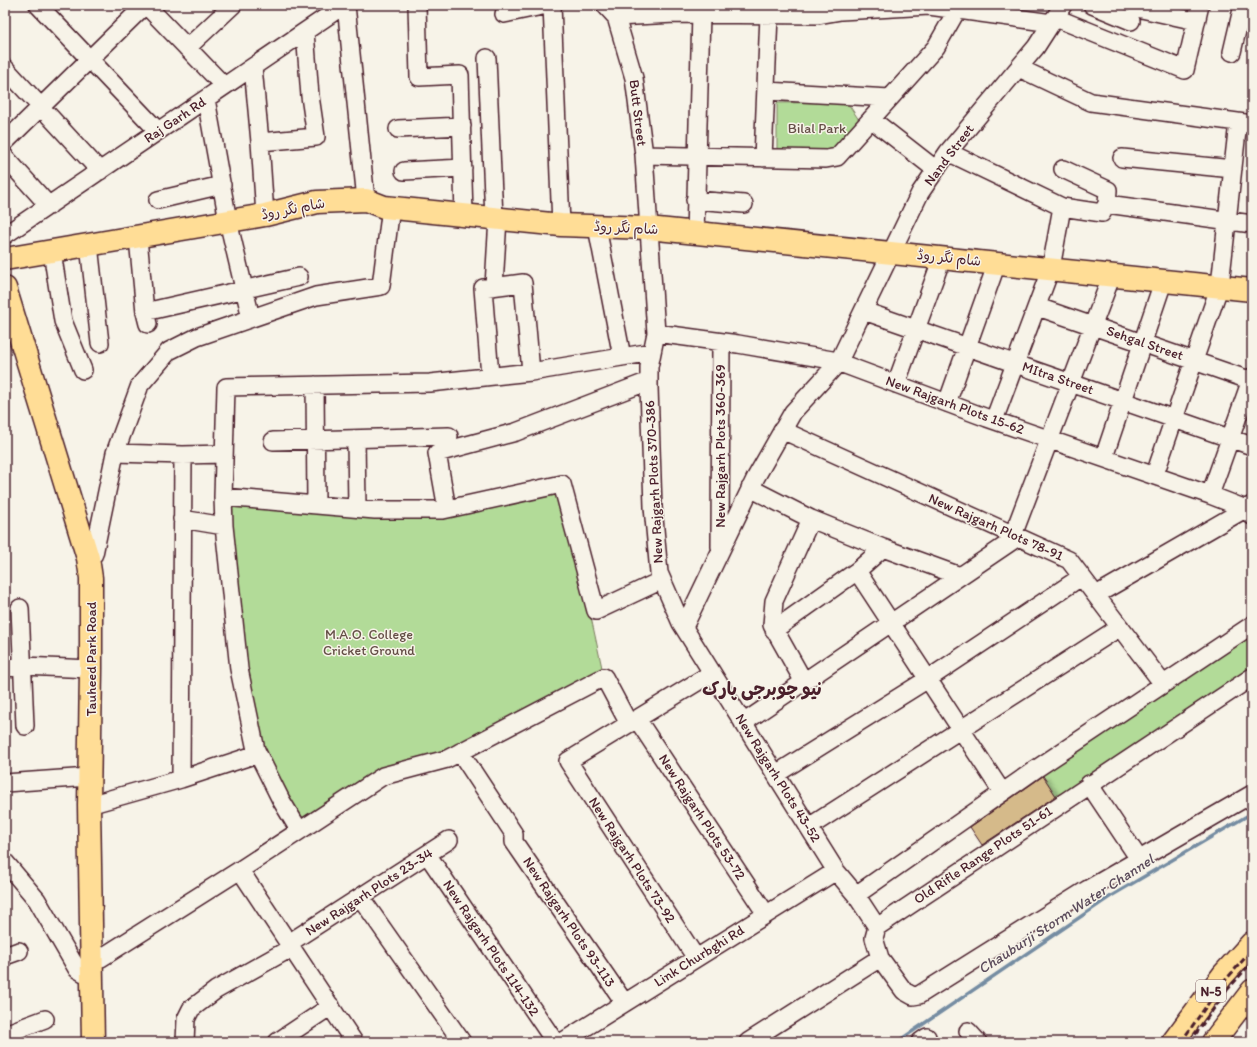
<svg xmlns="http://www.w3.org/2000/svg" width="1257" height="1047" font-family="Itim,'Playpen Sans Arabic',sans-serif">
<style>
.green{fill:#b2db98;stroke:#7e7d62}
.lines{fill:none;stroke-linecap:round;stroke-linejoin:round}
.stream{stroke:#748ca2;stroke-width:3.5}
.building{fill:#d5ba8a;stroke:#4a1f2b;filter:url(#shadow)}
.minor-casing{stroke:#4a1f2b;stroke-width:20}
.major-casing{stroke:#4a1f2b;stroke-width:25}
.minor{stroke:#f7f3e8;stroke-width:17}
.major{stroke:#ffdd96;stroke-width:22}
.rail{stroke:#4a1f2b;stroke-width:3;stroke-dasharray:6 3;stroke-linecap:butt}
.labels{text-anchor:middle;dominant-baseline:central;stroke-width:3;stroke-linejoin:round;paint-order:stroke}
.shield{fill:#f7f3e8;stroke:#7e5f64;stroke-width:1}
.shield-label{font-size:13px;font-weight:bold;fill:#4a1f2b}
.street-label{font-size:14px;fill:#4a1f2b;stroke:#f7f3e8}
.park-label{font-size:14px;fill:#644e46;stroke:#f7f3e8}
.water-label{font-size:15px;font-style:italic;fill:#5c4c5c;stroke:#f7f3e8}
.district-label{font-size:18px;font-weight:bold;fill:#4a1f2b;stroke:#f7f3e8}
</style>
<defs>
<filter id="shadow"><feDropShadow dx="4.5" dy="2.5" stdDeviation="2" flood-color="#0004"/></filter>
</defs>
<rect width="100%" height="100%" fill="#f7f3e8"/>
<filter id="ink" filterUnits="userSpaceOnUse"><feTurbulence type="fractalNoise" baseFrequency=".025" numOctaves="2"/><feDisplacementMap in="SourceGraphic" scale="8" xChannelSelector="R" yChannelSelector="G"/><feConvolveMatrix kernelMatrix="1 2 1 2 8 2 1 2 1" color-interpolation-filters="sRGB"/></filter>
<g filter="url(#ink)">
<path class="green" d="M847 102 859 120 835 148 823 153 777 151V103Z
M562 484 604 677 447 759 383 776 299 830 257 754 223 497 447 509Z
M1252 624V676L1059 801 1038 768Z"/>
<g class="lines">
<path class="stream" d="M897 1042 1111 896 1252 813"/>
</g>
<path class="building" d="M1043 776 1056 796 982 845 970 827Z"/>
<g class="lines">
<g class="minor-casing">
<path id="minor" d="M38 5 158 131
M146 5 224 86
M346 5 366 200
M417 5 419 77 460 75 464 215
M552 5 561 225
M605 5 616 17 634 78 644 155 656 333 649 367V387L653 507 659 573 681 623 836 871 856 895 877 927
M1092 5 1131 21
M1137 8 1196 21
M504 14 547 5
M616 17 675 14 818 15 841 11 929 6 1052 23
M1056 18 1185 70 1200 5
M187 48 233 5
M1232 52 1243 5
M487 58 494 218
M253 67 260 142 265 215
M5 68 100 171
M1019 68 1091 102 1252 124
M766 91 890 98
M206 99 228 221 251 318
M871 119 935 169
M398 129 462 126
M5 142 145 5
M260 142 316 137 310 96 305 32
M948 152 1062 207 1102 213 1107 204
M644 155 826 159 837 157 936 47 957 10
M5 157 49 206
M763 158 769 15
M1122 158 1233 169
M1063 169 1108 190 1107 204 1252 224
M404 171 463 168
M158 200 222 185
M695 200 744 204
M597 227 622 357
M695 234 701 14
M5 235 344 5
M138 238 145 312 148 324
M89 245 100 343
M52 252 63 321 83 370
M494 286 498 218
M1038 307 1252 381
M864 311 1252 446
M145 312 299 277
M656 333 738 344 832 360 987 418 1210 495 1246 509 1252 516
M490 376 483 288 523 283 531 372
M896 384 942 258
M315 385 316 505
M947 403 997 263
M994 420 1051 268 1062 207
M782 430 1069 560 1163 684
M356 439 357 508
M273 441 449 436
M115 453 183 455
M1104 457 1164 279
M1155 474 1220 285 1238 122
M750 488 811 519 883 548 960 576
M1210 495 1252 377
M223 497 375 510H443L562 484 596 611 662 580
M447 509 437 453 516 432 649 381
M182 519 224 526
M1013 535 1112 275
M720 547 721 342
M88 558 94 554 115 453 140 385 169 351 197 337 316 296 381 286 391 207
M857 571 1002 792
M1096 595 1252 505
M20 608 25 726
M684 627 756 477 793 412 838 363 920 193 948 152 1036 47 1063 5
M774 630 857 571 883 548
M5 668 23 666 91 669
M804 682 772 625 774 601 811 519
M637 719 766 914
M743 723 1018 537
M460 752 514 834V842L624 1002
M776 774 928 679 1081 577
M181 779 183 455 224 454
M5 783 89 777
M1089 784 1139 859
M89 805 181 779 257 754
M809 827 1120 627
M299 830 281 800 256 750 239 669 224 526 223 497 226 387 430 383 531 372 652 352
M427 854 555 1042
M5 862 37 900 77 969 84 973H92
M240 870 354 1042
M856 895 1036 769 1252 625
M361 898 462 1042
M877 927 874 938 880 958 904 991 913 996 919 995 1088 889 1252 794
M877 927 1252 677
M289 943 449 840
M5 956 19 951
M696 958 568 761 712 673
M91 960 101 958 240 870 383 776 447 759 604 677 629 724
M968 1031 978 1042
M5 1034 45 1019
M185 1042 186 1019 191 1009 216 990 291 948
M277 1042 331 1006
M562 1042 836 871
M748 1042 880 958
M920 1042 927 1037"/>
</g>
<g class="major-casing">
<path id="major" d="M5 259 265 215 317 202 366 200 384 207 561 225 648 228 1252 290
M5 288 88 558 91 578V669L89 805 93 1042
M1173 1042 1223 975 1252 943
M1213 1042 1252 991"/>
</g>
<use href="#minor" class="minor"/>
<use href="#major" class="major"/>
<path class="rail" d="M1181 1042 1222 984 1252 950
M1190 1042 1227 990 1252 962"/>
</g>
</g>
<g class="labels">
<rect class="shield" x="1196" y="980" width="30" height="22" rx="3"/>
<g class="shield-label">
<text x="1211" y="991">N-5</text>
</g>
<g class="street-label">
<text transform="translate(638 113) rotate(83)">Butt Street</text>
<text transform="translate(175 120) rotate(-34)">Raj Garh Rd</text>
<text transform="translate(949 155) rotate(-53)">Nand Street</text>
<text transform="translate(293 209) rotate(-11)">شام نگر روڈ</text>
<text transform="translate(626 228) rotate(3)">شام نگر روڈ</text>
<text transform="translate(949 258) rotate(6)">شام نگر روڈ</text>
<text transform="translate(1145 343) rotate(19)">Sehgal Street</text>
<text transform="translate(1058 378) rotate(19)">MItra Street</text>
<text transform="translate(955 405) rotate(20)">New Rajgarh Plots 15-62</text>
<text transform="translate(720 446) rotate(-90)">New Rajgarh Plots 360-369</text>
<text transform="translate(654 482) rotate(-93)">New Rajgarh Plots 370-386</text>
<text transform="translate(996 527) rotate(24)">New Rajgarh Plots 78-91</text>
<text transform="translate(91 659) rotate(-90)">Tauheed Park Road</text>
<text transform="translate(778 778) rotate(58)">New Rajgarh Plots 43-52</text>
<text transform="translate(702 817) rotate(57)">New Rajgarh Plots 53-72</text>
<text transform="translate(983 855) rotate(-34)">Old Rifle Range Plots 51-61</text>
<text transform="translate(632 860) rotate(57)">New Rajgarh Plots 73-92</text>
<text transform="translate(369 892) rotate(-33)">New Rajgarh Plots 23-34</text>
<text transform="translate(569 922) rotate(56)">New Rajgarh Plots 93-113</text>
<text transform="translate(491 948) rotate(56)">New Rajgarh Plots 114-132</text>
<text transform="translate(699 956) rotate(-32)">Link Churbghi Rd</text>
</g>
<g class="park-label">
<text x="817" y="128">Bilal Park</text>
<text x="369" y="634">M.A.O. College<tspan x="369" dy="16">Cricket Ground</tspan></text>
</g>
<g class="water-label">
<text transform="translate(1066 914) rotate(-33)">Chauburji Storm Water Channel</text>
</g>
<g class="district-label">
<text x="762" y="689">نیو چوبرجی پارک</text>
</g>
</g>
<rect width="1257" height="1047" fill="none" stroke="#f7f3e8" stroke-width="20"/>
<rect x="10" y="10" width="1237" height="1027" fill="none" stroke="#4a1f2b" stroke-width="1.5" filter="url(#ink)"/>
</svg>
